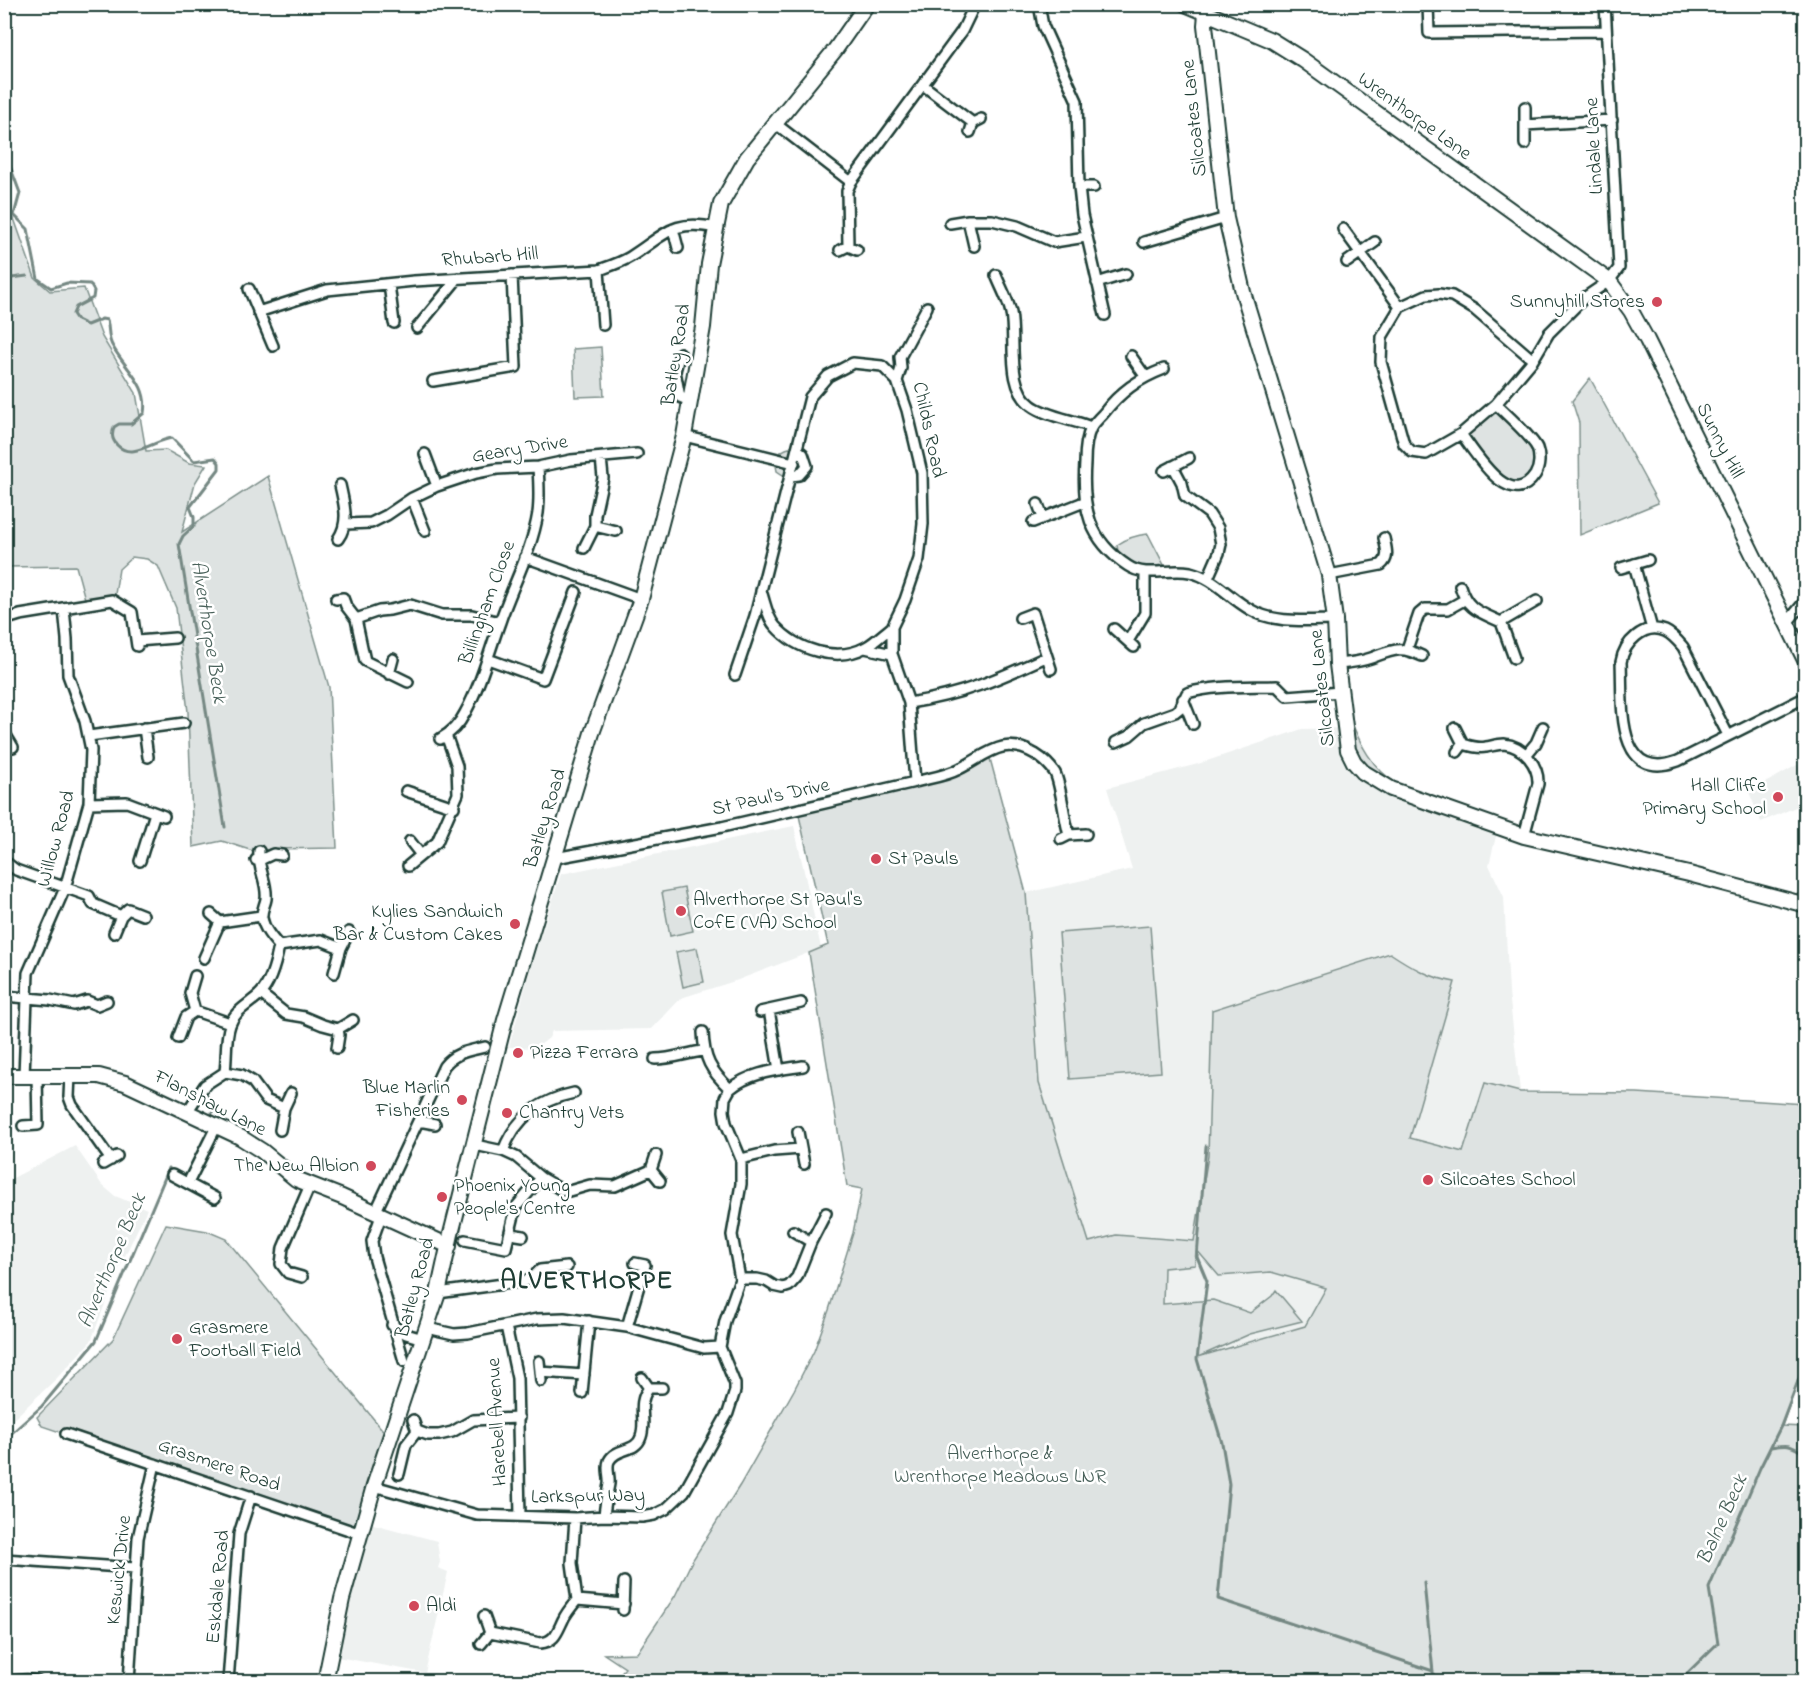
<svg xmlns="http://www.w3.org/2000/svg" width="1810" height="1686" font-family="'Indie Flower',sans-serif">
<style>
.built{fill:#eef1f0}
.green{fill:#dee3e2;stroke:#7e908b;stroke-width:1.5;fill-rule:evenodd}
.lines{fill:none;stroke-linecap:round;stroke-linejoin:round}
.stream{stroke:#758883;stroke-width:3}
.street-casing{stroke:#1f3d34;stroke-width:14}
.secondary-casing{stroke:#1f3d34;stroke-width:18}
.street{stroke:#fff;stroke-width:9}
.secondary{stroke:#fff;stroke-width:14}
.poi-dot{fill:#d1495b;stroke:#fff;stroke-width:2}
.labels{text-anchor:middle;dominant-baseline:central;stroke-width:5;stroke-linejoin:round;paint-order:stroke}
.street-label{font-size:20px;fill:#1f3d34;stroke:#fff}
.poi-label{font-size:20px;fill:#1f3d34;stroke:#fff;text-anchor:start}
.park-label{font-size:20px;fill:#455e57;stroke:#fff}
.water-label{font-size:21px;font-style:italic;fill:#4a625b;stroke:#fff}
.district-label{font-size:26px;font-weight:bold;letter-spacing:1.5px;fill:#1f3d34;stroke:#fff}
</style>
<rect width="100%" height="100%" fill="#fff"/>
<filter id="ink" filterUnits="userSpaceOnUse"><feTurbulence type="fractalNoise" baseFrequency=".0167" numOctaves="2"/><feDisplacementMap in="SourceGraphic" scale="12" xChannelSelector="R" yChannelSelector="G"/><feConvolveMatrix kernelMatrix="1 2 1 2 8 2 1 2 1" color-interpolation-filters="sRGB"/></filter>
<g filter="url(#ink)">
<path class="built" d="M1345 728 1363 772 1498 828 1489 865 1504 897 1509 992 1520 1091 1637 1093 1805 1104V1360L1164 1371 1059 1255 1039 1084 1026 893 1132 869 1107 788 1198 764 1302 729Z
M1797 765 1802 768 1805 767V803L1761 822 1749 792Z
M794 826 821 948 738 980 681 998 652 1029 552 1031 549 1038 536 1048 509 1047 533 960 561 874Z
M75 1146 102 1185 115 1196 147 1209 116 1275 91 1341 56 1379 5 1427V1182Z
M366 1522 437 1541 440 1562 438 1568 448 1572 425 1673 332 1656Z"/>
<path class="green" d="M4 190 35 278 50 291 84 288 102 337 136 393 146 451 166 450 189 463 206 465 195 483 182 532 268 476 329 687 337 848 271 849 256 852 222 841 193 847 188 712 176 608 158 566 147 559 132 557 119 569 115 594 85 599 76 566 5 567Z
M1606 292 1611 294 1620 308 1594 301 1598 296Z
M601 347 604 396 575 397 573 349Z
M1590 378 1658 503 1580 535 1579 423 1572 401Z
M1496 404 1536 445 1538 465 1522 485 1503 484 1461 434Z
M789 448 797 449 807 466 791 476 783 475 777 471C774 459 778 451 789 448Z
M1148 534 1164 565 1141 568 1118 552 1117 545C1127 538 1136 535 1148 534Z
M1350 718C1360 744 1372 768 1396 783L1394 784C1358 765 1355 757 1350 718Z
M988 751 1026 893 1039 1083 1089 1242 1116 1235 1194 1241 1208 1156 1212 1010 1390 953C1411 967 1430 978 1455 982L1410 1138 1463 1152 1485 1083 1520 1092 1637 1093 1805 1104V1360L1782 1426 1805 1427V1681L618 1682 616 1678 625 1668 604 1654 637 1653 675 1596 692 1561 740 1485 794 1390 814 1351 829 1310 853 1233 862 1189 847 1186 809 953 828 945 798 811 939 776ZM1196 1249 1219 1276 1271 1272 1326 1288 1305 1326 1198 1357 1250 1334 1302 1321 1276 1290 1272 1296 1250 1313 1213 1300 1163 1304 1164 1268 1195 1265Z
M684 888 693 931 670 936 662 892Z
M1150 926 1161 1072 1070 1079 1059 933Z
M697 948 704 982 683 987 676 952Z
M166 1224 207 1231 226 1239 390 1439 361 1534 42 1426 37 1417 113 1339Z"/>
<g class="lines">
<path class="stream" d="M4 150 20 193 14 215 28 229 38 279 51 288 67 283 90 284 94 291 93 298 76 307 73 314 77 320 87 325 102 319 107 320C110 330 107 338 113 347 126 370 149 385 144 413L131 424H119L114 427C112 434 111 438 117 445 132 461 154 440 172 438L194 461 215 458 219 463V469L190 507 194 517V526L183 536 179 544 225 827
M4 279 27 276
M207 1096 213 1107 212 1113
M1206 1146 1197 1257 1207 1281 1197 1359 1222 1443 1229 1484 1218 1599 1433 1671
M4 1440 42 1406 96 1341 169 1168
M1771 1447C1791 1444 1789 1445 1806 1454
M1424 1583 1434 1682
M1678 1682 1718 1643 1709 1588 1760 1468 1781 1426 1806 1360"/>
<g class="street-casing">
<path id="street" d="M1039 4 1043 26 1077 101 1079 187 1082 215 1105 315
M1428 4 1429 33 1606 31
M923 85 973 123
M1525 107V144
M776 124 851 182
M1525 125 1612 120
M970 132 973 123 981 119
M1079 187H1094
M968 220 974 246
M950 223 968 220H992L1017 226 1054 242 1086 237
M673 229 678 248
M1343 229 1400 307
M1144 242 1226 218
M848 246 847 191 851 182 962 31 975 4
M840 250 848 246 857 250
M1347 262 1375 242
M599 270 603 325
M996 275C1001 288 1008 299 1011 313 1016 340 1006 387 1031 405 1045 416 1074 420 1091 427
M1097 283 1126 274
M389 284 394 323
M249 289 273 346
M258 312 327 290 414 281 599 270C610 266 620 263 630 257 664 236 672 218 716 228
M417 328 458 278
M680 353 675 371 680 397 690 401
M1131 356 1145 376
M1533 360 1475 310 1452 296 1439 294 1426 295 1400 307 1382 337 1381 362 1404 444 1412 452 1426 454 1461 434 1496 404 1533 360 1549 333 1584 298 1609 281 1619 268 1605 4
M1164 369C1138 379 1120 392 1103 414 1099 418 1094 423 1091 428 1086 438 1085 452 1085 463 1082 507 1088 540 1128 566 1146 578 1169 568 1190 572 1215 578 1229 598 1251 610 1275 624 1308 620 1335 620
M433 381 516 367 512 275
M1461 434C1475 452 1510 513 1535 475 1540 467 1540 456 1537 448 1532 437 1506 414 1496 404
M684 436 794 463
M425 454 437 486
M1173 466 1182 483 1185 496 1209 514 1218 528 1221 544 1219 553 1208 578
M1164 471 1189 458
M791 476 799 475 807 466 803 454 797 449
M412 498 425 531
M1038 504 1043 518
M1033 522 1084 502
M346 524 371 523 387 515 412 498 437 486 476 473 497 469 538 467 571 460 637 454
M595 526 616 531
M338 539C350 522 344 504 340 485
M584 548 595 526V515L603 478 601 458
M525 557 641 599
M1634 564 1652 629
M1621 568 1648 560
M1329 575 1381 565C1390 558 1386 548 1384 538
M1460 586C1467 610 1480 612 1501 622L1537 601
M336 599 343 598 346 606 356 619 365 661 408 682
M1020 618 1033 613 1051 669
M356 619 379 611 390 610 410 605 442 615H472L500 622
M4 620 20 615 112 600 132 612 137 646
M1501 622 1514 658
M1786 624 1806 600
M892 627C884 633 875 642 866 647 837 663 796 650 775 626 767 617 765 602 761 591L810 397 828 376 853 363 882 366 897 381
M1114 629 1134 647
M137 641 175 638
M1128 641 1145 613V573
M865 648 892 654
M1407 649 1419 614 1425 609H1448L1464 600
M488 659 543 679 576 592
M1337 664C1349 663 1360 662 1371 658 1393 650 1400 645 1422 656
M389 674 393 659
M735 675 755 616 761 592
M1183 699 1193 724
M909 703C962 695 998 679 1046 657
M144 728 148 757
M1455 728 1463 744 1457 752
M4 732 13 747
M1728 735 1683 647C1678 641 1672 634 1665 631 1644 622 1624 643 1621 662 1623 700 1614 784 1678 761L1806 697
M89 736 184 723
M440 739C451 733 460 723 465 713 481 684 489 652 500 622 512 586 532 551 538 513 540 498 539 483 538 467
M1116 742 1129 736 1144 723 1175 712 1180 708 1187 693C1216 685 1247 687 1277 686L1287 696 1341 692
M1463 744C1470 746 1478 749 1486 747 1492 746 1498 744 1504 744 1524 746 1539 766 1538 784L1524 836
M1526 755 1536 743 1543 727
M915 782C930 778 946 776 959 769 987 755 1003 735 1035 754 1043 759 1050 765 1055 773 1061 785 1064 818 1069 835
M406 791 454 807
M89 803 127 802 164 816
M1061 839 1069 835 1086 834
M410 841 421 855
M555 858 722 827 915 782 909 703 892 654V627L905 600 919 559 923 524 922 473 907 410 897 381 901 368 900 357 927 307
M256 860 258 861 273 854 282 855
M4 861 16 870 89 896 93 904 121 916 128 909 143 915
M140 861 155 813
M408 866 437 842 458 794 457 766 446 735
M211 914 220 922
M114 933 121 916
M279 946 321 940 341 948
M204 958 220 922 261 916
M334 973 341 948 349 932
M261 994 286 1014 304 1017 323 1025 338 1029
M4 996 50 1000 74 1005 87 1001 97 1005 107 1001
M769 1010 779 1070
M195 1011 190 993 195 976
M760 1012 801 1003
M178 1038 186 1017 195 1011 230 1023
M337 1048 339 1035 338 1029 353 1020
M655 1059C672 1059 687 1053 703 1051
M225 1072 242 1075 252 1081 266 1100 284 1108
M70 1075 69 1097 72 1105 111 1160
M24 1076 28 973 65 888 89 803 91 750 85 721 68 675 67 639 64 609
M730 1089C750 1072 778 1070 803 1066
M187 1112 205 1085 225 1072C227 1057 225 1039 230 1025 234 1011 250 1004 260 994 271 983 276 962 279 946 272 938 264 929 262 918 261 911 265 905 266 899 268 882 257 868 259 851
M419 1121 435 1124
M23 1126 38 1125 37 1076
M280 1130 284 1108 291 1093
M798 1132 804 1164
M475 1145 503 1151 516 1157 541 1178 560 1189 569 1191 590 1185 615 1186 651 1170
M503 1151C516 1117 540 1100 574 1093
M656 1155 651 1170 660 1181
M741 1159 774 1151 801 1149
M103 1164 117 1156
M172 1175 215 1198
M188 1183 217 1125
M375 1213 444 1066C455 1052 469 1051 485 1047
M381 1216 372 1241 374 1257 404 1361
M793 1231 811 1242
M511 1234 523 1236
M465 1240 506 1248 516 1207 541 1178
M302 1277 288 1273 281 1264 283 1248 310 1185
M740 1279H757L766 1281 774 1286 783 1288 789 1286 797 1277 811 1242 826 1213
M438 1293 525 1281 532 1278 540 1270 567 1267
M392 1325 406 1334 423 1339
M506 1326 517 1378 520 1516
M627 1327 645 1265 635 1263
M427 1328 454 1334 468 1333 537 1319 564 1318 627 1327 704 1348 720 1347
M539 1361 541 1381
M540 1372 584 1375
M642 1378 649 1388H662
M582 1393 589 1321
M417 1431 428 1435H439L452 1432 473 1420 519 1418
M66 1434 361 1534
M399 1474 406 1445 417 1431 413 1420
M374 1486 477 1515 575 1518 604 1516 642 1517 654 1515 666 1509 684 1492 728 1413 735 1391V1384L720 1347 725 1321 740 1279 732 1235 741 1184V1159L726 1123 724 1111 725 1098 730 1089C710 1070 704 1059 703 1032
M604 1516C605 1505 607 1494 609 1484 610 1476 606 1468 609 1461 616 1447 636 1453 641 1437 647 1420 636 1404 649 1388
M4 1559 135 1568
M577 1600 624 1604
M623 1610 624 1582
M490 1633 540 1643C555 1642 557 1632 563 1620 566 1613 572 1606 577 1600L572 1563 575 1518
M481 1644 490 1633 484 1616
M4 1681C16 1682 26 1677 38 1682
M129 1682 138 1538 155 1464
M228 1682 239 1534 251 1496"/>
</g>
<g class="secondary-casing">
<path id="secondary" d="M1185 4 1271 40 1303 60 1609 281 1631 311 1647 340 1806 662
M1206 14 1205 25 1226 218 1243 292 1329 575 1335 620 1337 664 1348 750 1354 762 1363 772 1391 789 1524 836 1689 874 1806 905
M4 1076H99L125 1083 240 1137 262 1151 296 1179 342 1197 449 1246
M325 1682 342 1599 374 1486 438 1293 451 1234 505 1020 592 733 641 599 684 436 703 327 709 264 721 204 747 158 835 50 867 4"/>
</g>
<use href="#street" class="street"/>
<use href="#secondary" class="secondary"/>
</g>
</g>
<g class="poi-dot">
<circle cx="1657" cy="302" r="6"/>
<circle cx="1778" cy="797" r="6"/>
<circle cx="876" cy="859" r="6"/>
<circle cx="681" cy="911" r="6"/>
<circle cx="515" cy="924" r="6"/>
<circle cx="518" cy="1053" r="6"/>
<circle cx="462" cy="1100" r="6"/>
<circle cx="507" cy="1113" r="6"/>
<circle cx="371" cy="1166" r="6"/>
<circle cx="1428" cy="1180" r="6"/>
<circle cx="442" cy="1197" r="6"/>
<circle cx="177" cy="1339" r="6"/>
<circle cx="414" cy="1606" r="6"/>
</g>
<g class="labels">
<g class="street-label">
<text transform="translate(1414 117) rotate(36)">Wrenthorpe Lane</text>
<text transform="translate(1195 118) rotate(-96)">Silcoates Lane</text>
<text transform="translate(1595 146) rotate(-93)">Lindale Lane</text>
<text transform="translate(490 258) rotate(-4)">Rhubarb Hill</text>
<text transform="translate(677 355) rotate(-81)">Batley Road</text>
<text transform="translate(928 430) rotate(78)">Childs Road</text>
<text transform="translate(1719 441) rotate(63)">Sunny Hill</text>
<text transform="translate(520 450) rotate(-9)">Geary Drive</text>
<text transform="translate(488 603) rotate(-70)">Billingham Close</text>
<text transform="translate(1323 688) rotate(-96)">Silcoates Lane</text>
<text transform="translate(771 798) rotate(-12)">St Paul's Drive</text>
<text transform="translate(546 819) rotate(-73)">Batley Road</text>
<text transform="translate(57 839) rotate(-75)">Willow Road</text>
<text transform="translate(210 1104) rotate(27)">Flanshaw Lane</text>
<text transform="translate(416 1288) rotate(-75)">Batley Road</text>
<text transform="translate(498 1422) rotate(-93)">Harebell Avenue</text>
<text transform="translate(219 1466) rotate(19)">Grasmere Road</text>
<text transform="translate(588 1497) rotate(-1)">Larkspur Way</text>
<text transform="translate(120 1570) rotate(-84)">Keswick Drive</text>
<text transform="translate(219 1587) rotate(-85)">Eskdale Road</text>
</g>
<g class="poi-label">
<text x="1645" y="302" text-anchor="end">Sunnyhill Stores</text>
<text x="1766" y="786" text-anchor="end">Hall Cliffe<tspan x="1766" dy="23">Primary School</tspan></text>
<text x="888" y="859">St Pauls</text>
<text x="693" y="900">Alverthorpe St Paul's<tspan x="693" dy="23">CofE (VA) School</tspan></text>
<text x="503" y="912" text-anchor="end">Kylies Sandwich<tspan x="503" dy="23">Bar &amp; Custom Cakes</tspan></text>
<text x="530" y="1053">Pizza Ferrara</text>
<text x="450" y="1088" text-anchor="end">Blue Marlin<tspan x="450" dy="23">Fisheries</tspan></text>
<text x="519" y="1113">Chantry Vets</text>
<text x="359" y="1166" text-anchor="end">The New Albion</text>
<text x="1440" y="1180">Silcoates School</text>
<text x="454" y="1186">Phoenix Young<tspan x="454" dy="23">People's Centre</tspan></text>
<text x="189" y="1328">Grasmere<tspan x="189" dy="23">Football Field</tspan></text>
<text x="426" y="1606">Aldi</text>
</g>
<g class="park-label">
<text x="1000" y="1454">Alverthorpe &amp;<tspan x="1000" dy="23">Wrenthorpe Meadows LNR</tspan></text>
</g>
<g class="water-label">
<text transform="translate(208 632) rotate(81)">Alverthorpe Beck</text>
<text transform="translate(113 1261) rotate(-67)">Alverthorpe Beck</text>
<text transform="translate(1723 1520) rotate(-66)">Balne Beck</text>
</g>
<g class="district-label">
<text x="587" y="1282">ALVERTHORPE</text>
</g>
</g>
<rect width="1810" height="1686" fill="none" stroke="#fff" stroke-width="24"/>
<rect x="12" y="12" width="1786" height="1662" fill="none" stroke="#1f3d34" stroke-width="2" filter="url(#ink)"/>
</svg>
